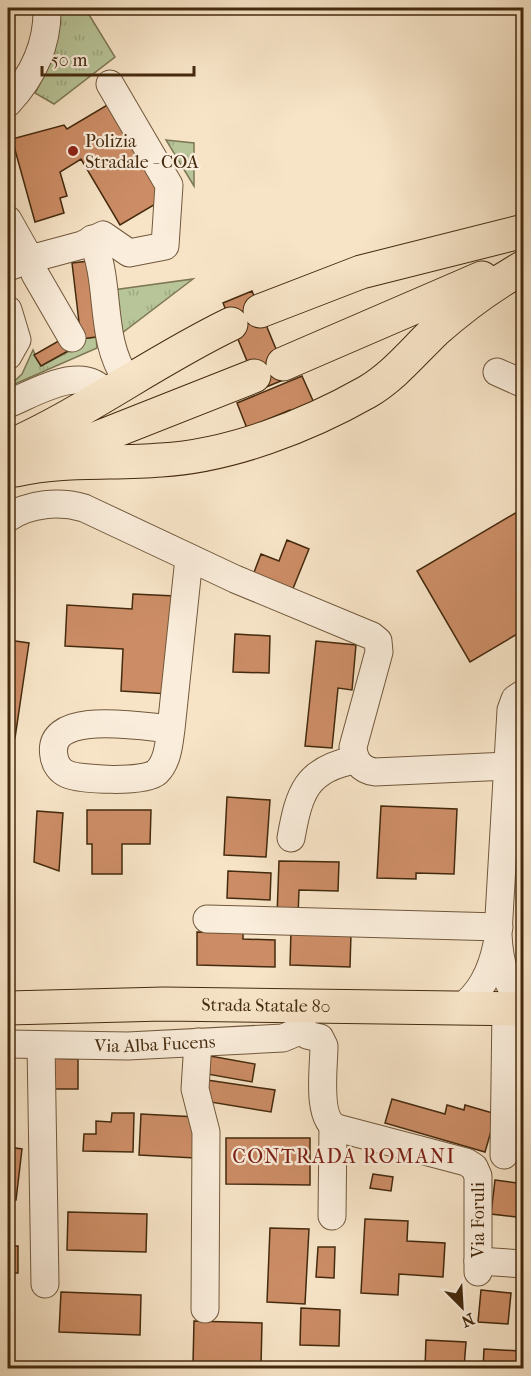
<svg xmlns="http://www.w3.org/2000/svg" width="531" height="1376" font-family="'IM FELL French Canon',serif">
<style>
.grass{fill:url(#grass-tufts);stroke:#7e7854;stroke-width:1.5}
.building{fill:#cc8d66;stroke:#442a0e;stroke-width:1.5}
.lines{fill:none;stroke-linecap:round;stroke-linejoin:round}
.minor-casing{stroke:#71583c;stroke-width:29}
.major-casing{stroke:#442a0e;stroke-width:35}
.highway-casing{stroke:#442a0e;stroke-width:35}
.minor{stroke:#faeddb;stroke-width:27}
.major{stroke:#f7e4c7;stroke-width:33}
.highway{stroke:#f7e4c7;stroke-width:33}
.poi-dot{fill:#8f2418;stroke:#faeddb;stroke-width:2}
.labels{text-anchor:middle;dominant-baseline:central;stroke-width:4.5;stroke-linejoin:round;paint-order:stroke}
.poi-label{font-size:18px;fill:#442a0e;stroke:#faeddb;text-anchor:start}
.street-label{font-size:18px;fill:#442a0e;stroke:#faeddb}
.neighbourhood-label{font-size:20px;letter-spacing:1.5px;fill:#7a1f14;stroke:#faeddb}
</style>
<defs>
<pattern id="grass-tufts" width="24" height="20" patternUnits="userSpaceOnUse" patternTransform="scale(1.5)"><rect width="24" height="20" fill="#b8c599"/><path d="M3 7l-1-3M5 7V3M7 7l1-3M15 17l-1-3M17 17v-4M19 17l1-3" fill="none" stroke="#9fa983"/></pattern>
</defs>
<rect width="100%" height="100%" fill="#f7e4c7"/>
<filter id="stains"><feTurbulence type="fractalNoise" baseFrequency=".00333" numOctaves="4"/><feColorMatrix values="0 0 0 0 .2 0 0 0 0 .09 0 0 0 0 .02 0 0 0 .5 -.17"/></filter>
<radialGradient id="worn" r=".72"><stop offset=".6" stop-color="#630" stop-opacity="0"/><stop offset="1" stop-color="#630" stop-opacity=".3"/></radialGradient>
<path class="grass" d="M58 8H85L115 57 54 104 35 93C52 64 56 40 58 8Z
M166 140 194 143V186Z
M193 279 118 336 113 290Z
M96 337 97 348 8 387 22 374 33 350 41 366 81 345V339Z"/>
<path class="building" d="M114 101 164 199 120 225 81 159 60 172 67 196 60 198 64 213 35 222 12 139 64 125 67 129Z
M89 261 96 337 81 339 72 263Z
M252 291 288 378 259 390 223 303Z
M62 339 68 351 41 366 34 355Z
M302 376 315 405 292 415 290 410 264 421 265 424 248 431 237 403Z
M524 508V630L470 662 417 571Z
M287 540 309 549 292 591 253 575 261 554 279 561Z
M133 594 175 596 169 694 121 691 123 649 65 646 67 605 132 609Z
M235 634 270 636 269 673 233 672Z
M8 640 29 643 15 738 8 737Z
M316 641 356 645 352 690 338 688 332 748 305 746Z
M227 797 270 800 266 857 224 855Z
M381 806 457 809 454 874 416 873V879L377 878Z
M87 810H151L150 844H122V874H92V844H87Z
M37 811 63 813 59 871 34 862Z
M279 861 339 862 338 891 299 890 298 916H277Z
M228 871 271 873 270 900 227 898Z
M291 931 351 933 350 967 290 965Z
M197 932 243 933V939L275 940V967L197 965Z
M210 1056 255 1064 252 1082 207 1074Z
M48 1058 78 1059V1089H48Z
M207 1080 275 1090 271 1112 204 1101Z
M392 1099 445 1114 447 1105 464 1110 465 1105 496 1114 485 1152 385 1123Z
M112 1113H134L133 1152 83 1151 84 1134H96V1121L111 1122Z
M141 1114 197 1117 195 1158 139 1155Z
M226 1138H310V1185L226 1184Z
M8 1147 22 1149 16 1200 8 1199Z
M373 1174 393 1177 391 1191 370 1188Z
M495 1180 524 1184V1218L491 1214Z
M68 1212 147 1214 146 1252 67 1250Z
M365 1219 408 1221 407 1241 445 1243 443 1277 399 1274 398 1295 361 1293Z
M8 1227H13V1246H18V1273H8Z
M270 1228 309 1229 305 1304 267 1302Z
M318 1247H335L334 1278 316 1277Z
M481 1290 511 1293 508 1324 478 1322Z
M61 1292 141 1295 140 1335 59 1332Z
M301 1308 340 1310 339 1346 300 1345Z
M194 1321 262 1323 261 1366 193 1364Z
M426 1340 466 1342 464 1368H425Z
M484 1349 519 1351 518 1368H483Z"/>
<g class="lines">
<g class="minor-casing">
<g id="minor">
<path d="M8 103C33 76 48 45 47 8"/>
<path d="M8 220 30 259 82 245 103 235 129 253 165 246 169 185 110 84"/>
<path d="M92 239C112 285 98 338 127 380"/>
<path d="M8 267 30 259 35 274 72 338"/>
<path d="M8 310 17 340 8 356"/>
<path d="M497 372 524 384"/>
<path d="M8 404C35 393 83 362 106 394"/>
<path d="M8 518C29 503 60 501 84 508L235 579 372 636 378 641 379 652 353 747C354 761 361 770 375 772L508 766"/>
<path d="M524 693 515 699 511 710 498 934C499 958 504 986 524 1002"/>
<path d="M171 729C145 727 45 708 54 756 55 764 60 771 67 774 81 780 145 783 157 772 168 761 169 743 171 729L189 558"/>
<path d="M291 838C299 793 306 769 355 760"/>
<path d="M207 919 499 927"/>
<path d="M302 1005V1030L307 1035 320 1038 324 1046C324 1067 316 1119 337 1128L466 1162 474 1167 478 1176V1272"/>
<path d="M460 1008C482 993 492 969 497 944"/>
<path d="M198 1042 195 1089 206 1132 205 1309"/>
<path id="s1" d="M8 1044 128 1046 283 1038 302 1030"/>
<path d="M41 1045 45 1284"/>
<path d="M504 1155 506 1008"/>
<path d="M332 1216 333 1126"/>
<path d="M478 1261 524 1264"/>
</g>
</g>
<g class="major-casing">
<g id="major">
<path id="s2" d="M8 1008 164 1004 524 1009"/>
</g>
</g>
<g class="highway-casing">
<path id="highway" d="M260 311 361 272 524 231
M283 364 482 278
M8 447C85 413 154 361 231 324
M54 455 254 376
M16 470C64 459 112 464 161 460 230 456 307 426 367 392 394 376 413 352 435 331 462 307 492 285 524 267"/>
</g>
<use href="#minor" class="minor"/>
<use href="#major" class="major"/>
<use href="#highway" class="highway"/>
</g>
<circle class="poi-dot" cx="73" cy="151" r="6"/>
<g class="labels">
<g class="poi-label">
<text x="85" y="141">Polizia<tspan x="85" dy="21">Stradale - COA</tspan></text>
</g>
<g class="street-label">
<text stroke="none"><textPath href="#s2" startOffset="258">Strada Statale 80</textPath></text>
<text stroke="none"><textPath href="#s1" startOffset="147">Via Alba Fucens</textPath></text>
<text transform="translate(478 1220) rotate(-90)">Via Foruli</text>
</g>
<g class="neighbourhood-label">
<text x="344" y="1156">CONTRADA ROMANI</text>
</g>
</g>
<rect width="531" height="1376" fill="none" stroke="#f7e4c7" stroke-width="30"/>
<rect x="9" y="9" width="513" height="1358" fill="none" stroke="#442a0e" stroke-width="3"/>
<rect x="15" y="15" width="501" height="1346" fill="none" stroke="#442a0e" stroke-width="1.5"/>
<g transform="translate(462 1307) rotate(156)" stroke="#faeddb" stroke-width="4.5" paint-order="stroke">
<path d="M0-4.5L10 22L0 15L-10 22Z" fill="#442a0e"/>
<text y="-9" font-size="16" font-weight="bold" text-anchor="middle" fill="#442a0e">N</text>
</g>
<path d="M42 66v9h152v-9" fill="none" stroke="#442a0e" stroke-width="3"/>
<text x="51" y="66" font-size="18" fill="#442a0e" stroke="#faeddb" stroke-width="4.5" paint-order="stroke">50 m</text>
<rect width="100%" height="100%" filter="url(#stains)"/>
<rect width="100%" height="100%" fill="url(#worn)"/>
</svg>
